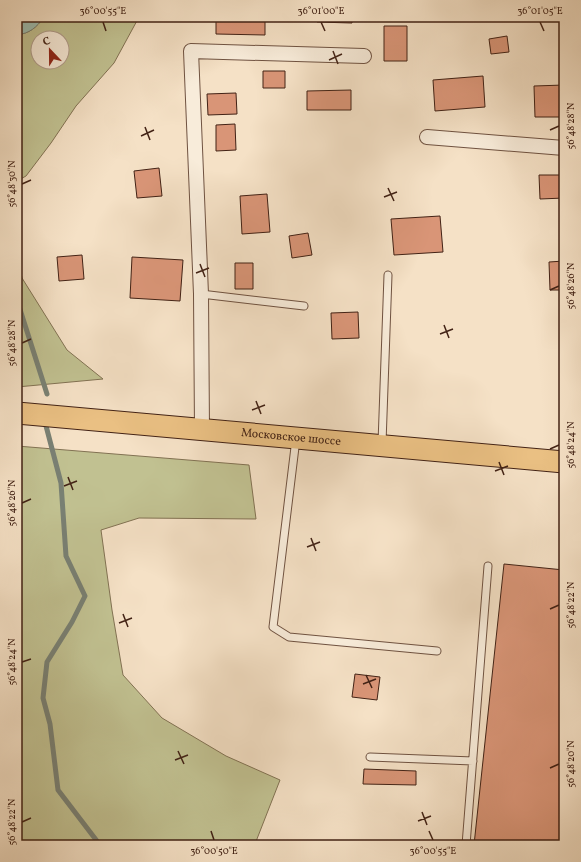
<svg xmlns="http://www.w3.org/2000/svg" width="581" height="862" font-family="Vollkorn,serif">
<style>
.green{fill:#c1c191;stroke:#827253;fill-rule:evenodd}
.water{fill:#9dbeb1;stroke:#798073}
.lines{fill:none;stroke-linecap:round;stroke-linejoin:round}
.stream{stroke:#798073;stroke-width:5}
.building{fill:#d99577;stroke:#422215}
.service-casing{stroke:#6f5241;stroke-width:9}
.minor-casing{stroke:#6f5241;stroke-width:16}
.primary-casing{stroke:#422215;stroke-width:23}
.service{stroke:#f8ecda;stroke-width:7}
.minor{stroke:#f8ecda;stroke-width:14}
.primary{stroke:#eac083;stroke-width:21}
.ticks{fill:none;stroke:#422215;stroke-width:1.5}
.labels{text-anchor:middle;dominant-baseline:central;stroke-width:3.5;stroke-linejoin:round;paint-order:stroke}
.street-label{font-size:12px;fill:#422215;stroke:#f8ecda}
.neatline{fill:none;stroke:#422215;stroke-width:1.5}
.ticks-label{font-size:10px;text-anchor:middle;fill:#422215}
</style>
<rect width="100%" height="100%" fill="#f5e1c6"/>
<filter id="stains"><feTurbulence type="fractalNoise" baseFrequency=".005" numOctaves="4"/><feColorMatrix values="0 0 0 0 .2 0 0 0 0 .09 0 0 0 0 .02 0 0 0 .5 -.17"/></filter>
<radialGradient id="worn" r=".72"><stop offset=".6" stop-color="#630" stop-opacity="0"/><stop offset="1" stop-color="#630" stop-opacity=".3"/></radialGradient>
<path class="green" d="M44 17H139L114 63 76 106 51 143 26 176 17 181V35C30 33 36 28 44 17ZM38 38H62V62H38Z
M17 253 22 278 67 350 103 379 17 387Z
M17 446 249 465 256 519 139 518 101 530 112 610 123 675 162 718 226 756 280 780 255 844 253 845H17Z"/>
<path class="water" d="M17 17H44C36 28 30 33 17 35Z"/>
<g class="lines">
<path class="stream" d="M17 300 47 394
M45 422 61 483 66 556 85 596 72 622 47 662 43 698 50 724 58 790 100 845"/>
</g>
<path class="building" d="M216 17H265V35L216 34Z
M318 17H352V23L317 22Z
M384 26H407V61H384Z
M507 36 509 52 491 54 489 39Z
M263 71H285V88H263Z
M483 76 485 107 435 111 433 80Z
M564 85V117H535L534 86Z
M351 90V110H307V91Z
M236 93 237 114 208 115 207 94Z
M235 124 236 150 216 151V125Z
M159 168 162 196 137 198 134 171Z
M539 175H564V198L540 199Z
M267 194 270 232 242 234 240 196Z
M440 216 443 252 394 255 391 219Z
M308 233 312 255 292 258 289 236Z
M82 255 84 279 59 281 57 257Z
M132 257 183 260 180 301 130 298Z
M564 261V290H550L549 262Z
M235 263H253V289H235Z
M358 312 359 338 332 339 331 313Z
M504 564 564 570V845H474Z
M355 674 380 677 377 700 352 697Z
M364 769 416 771V785L363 784Z"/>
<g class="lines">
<g class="service-casing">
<path id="service" d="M201 294 304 306
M296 439 273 627 289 637 437 651
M382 443 388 275
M370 757 473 761
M466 845 488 566"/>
</g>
<g class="minor-casing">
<path id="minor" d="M427 137 564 148
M202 430 201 294 191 51 364 56"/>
</g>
<g class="primary-casing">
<g id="primary">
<path id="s1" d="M17 413 564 462"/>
</g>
</g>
<use href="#service" class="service"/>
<use href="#minor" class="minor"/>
<use href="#primary" class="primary"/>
</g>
<path class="ticks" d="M103 22 106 31M321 22 325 31M540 22 544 31M333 51 338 64M329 60 342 54M145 127 150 140M550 130 559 126M141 136 154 130M22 184 31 180M388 188 394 201M384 197 397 192M200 264 205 277M196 273 209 268M550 290 559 286M444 325 449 338M440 334 453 329M22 343 31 339M256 401 261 414M252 410 265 405M550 449 559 445M499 462 504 475M495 471 508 466M68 477 73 490M64 486 77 481M22 503 31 499M311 538 316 551M307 547 320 542M550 609 559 605M123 614 128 627M119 623 132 618M22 662 31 659M366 675 372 688M363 684 376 679M178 751 184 764M175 760 188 755M550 768 559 764M422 812 427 825M418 821 431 816M22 822 31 818M211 831 214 840M429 831 433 840"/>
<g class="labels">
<g class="street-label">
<text stroke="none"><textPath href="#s1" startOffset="275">Московское шоссе</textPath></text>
</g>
</g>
<rect width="581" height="862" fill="none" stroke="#f5e1c6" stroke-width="44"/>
<g transform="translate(50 50) rotate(338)"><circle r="19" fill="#f8ecda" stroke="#af9b8b"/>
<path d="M0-3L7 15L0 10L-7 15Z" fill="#8f2418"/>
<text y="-6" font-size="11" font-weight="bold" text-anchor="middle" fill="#422215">С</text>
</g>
<rect x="22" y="22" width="537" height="818" class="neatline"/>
<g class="ticks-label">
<text x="103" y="14">36°00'55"E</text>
<text x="321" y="14">36°01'00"E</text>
<text x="540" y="14">36°01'05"E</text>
<text transform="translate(570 126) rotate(-90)" y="4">56°48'28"N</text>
<text transform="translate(11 184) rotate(-90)" y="4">56°48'30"N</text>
<text transform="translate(570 286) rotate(-90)" y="4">56°48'26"N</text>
<text transform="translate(11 343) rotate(-90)" y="4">56°48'28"N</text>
<text transform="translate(570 445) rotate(-90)" y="4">56°48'24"N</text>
<text transform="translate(11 503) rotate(-90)" y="4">56°48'26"N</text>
<text transform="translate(570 605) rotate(-90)" y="4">56°48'22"N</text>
<text transform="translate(11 662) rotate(-90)" y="4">56°48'24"N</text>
<text transform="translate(570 764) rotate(-90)" y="4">56°48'20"N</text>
<text transform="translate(11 822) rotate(-90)" y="4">56°48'22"N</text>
<text x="214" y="854">36°00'50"E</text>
<text x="433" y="854">36°00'55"E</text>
</g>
<rect width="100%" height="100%" filter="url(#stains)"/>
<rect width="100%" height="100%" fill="url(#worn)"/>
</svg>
